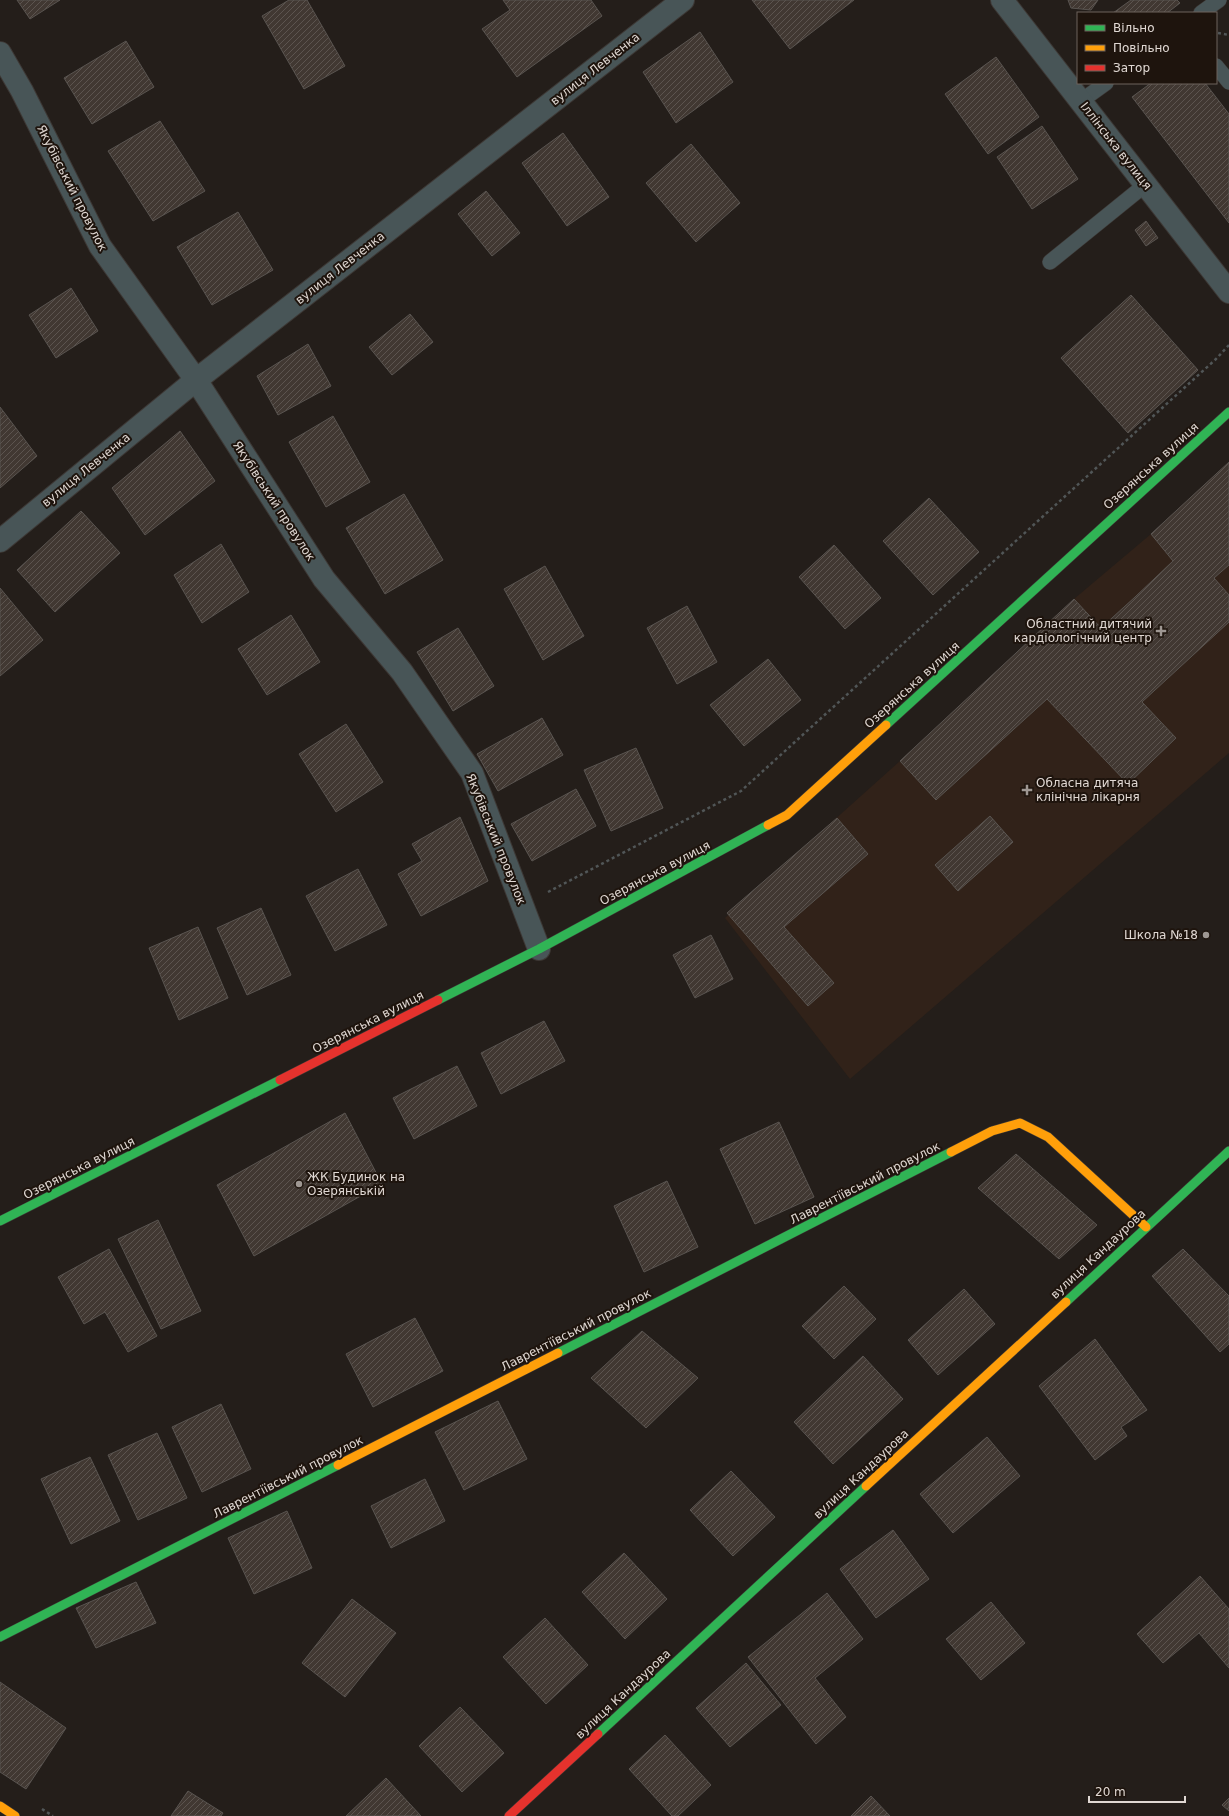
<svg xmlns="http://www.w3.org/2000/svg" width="1229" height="1816" font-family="'DejaVu Sans',sans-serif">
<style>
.medical{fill:#312219}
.building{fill:url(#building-hatch);stroke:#595450}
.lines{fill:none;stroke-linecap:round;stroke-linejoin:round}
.lane-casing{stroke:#3d3835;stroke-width:16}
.street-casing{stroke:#3d3835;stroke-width:24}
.fast-casing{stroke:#3d3835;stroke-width:10}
.slow-casing{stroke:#3d3835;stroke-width:10}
.jam-casing{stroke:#3d3835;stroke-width:10}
.path{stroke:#515657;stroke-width:2.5;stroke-dasharray:3 3;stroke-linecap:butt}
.lane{stroke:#485557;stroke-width:15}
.street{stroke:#485557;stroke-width:22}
.fast{stroke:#30b455;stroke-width:9}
.slow{stroke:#ff9f0a;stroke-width:9}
.jam{stroke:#e5322d;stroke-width:9}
.poi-dot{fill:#9e9792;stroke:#1e140d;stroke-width:1.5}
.labels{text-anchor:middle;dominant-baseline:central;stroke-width:4;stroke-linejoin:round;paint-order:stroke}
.street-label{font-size:12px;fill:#e0d8d3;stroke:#1e140d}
.poi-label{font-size:12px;fill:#e0d8d3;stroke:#1e140d;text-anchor:end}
</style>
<defs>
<pattern id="building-hatch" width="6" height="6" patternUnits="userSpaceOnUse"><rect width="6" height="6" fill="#413832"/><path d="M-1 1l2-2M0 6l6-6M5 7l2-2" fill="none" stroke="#5c544f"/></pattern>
</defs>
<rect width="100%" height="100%" fill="#241e1a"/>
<path class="medical" d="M1229 462V753L850 1079 725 918 900 761 1074 599 1151 534Z"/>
<path class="building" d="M17 0H60L30 19Z
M289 0H307L345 66 304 89 262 16Z
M503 0H591L602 16 517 77 482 29 510 10Z
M752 0H854L790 49Z
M1068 0H1098L1091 10 1071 8Z
M1131 0H1177L1180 3 1167 13H1113Z
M700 32 733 82 676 123 643 72Z
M126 41 154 87 92 124 64 78Z
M996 57 1039 117 988 154 945 94Z
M1151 83H1205L1229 114V223L1132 97Z
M160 121 205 191 153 221 108 151Z
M1042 126 1078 179 1032 209 997 157Z
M563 133 609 197 567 226 522 163Z
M691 144 740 203 696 242 646 183Z
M486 191 520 233 492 256 458 214Z
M238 212 273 270 212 305 177 247Z
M1146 221 1158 238 1146 246 1135 230Z
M71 288 98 331 56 358 29 315Z
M1131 295 1198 370 1128 433 1061 358Z
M410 314 433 342 392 375 369 347Z
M308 344 331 386 278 415 257 376Z
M0 407 37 456 0 488Z
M333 416 370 482 326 507 289 442Z
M180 431 215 481 145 535 112 488Z
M1229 462V565L1214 578 1229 595V622L1142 702 1176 738 1128 784 1047 699 936 800 900 761 1074 599 1101 628 1135 597 1173 561 1151 534Z
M404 494 443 560 385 594 346 528Z
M929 498 979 552 933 595 883 541Z
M81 511 120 553 55 612 17 570Z
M221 544 249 592 202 623 174 575Z
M834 545 881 598 845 629 799 577Z
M545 566 584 636 543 660 504 589Z
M0 588 43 640 0 676Z
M687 606 717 662 677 684 647 628Z
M291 615 320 662 267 695 238 649Z
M458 628 494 686 453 711 417 652Z
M768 659 801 700 744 746 710 705Z
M542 718 563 755 498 791 477 754Z
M346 724 383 782 336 812 299 754Z
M636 748 663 808 611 831 584 770Z
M576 789 596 826 532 861 511 824Z
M990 816 1013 842 958 891 935 865Z
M460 817 488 881 421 916 398 874 422 861 412 844Z
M837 818 868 854 784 927 834 983 808 1006 727 913Z
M358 869 387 925 335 951 306 896Z
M261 908 291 975 247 995 217 928Z
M198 927 228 998 179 1020 149 948Z
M711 935 733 979 695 998 673 955Z
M544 1021 565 1061 501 1094 481 1053Z
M457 1066 477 1106 414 1139 393 1098Z
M345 1113 382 1184 254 1256 217 1185Z
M779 1122 814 1197 755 1224 720 1149Z
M1016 1154 1097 1225 1059 1259 978 1188Z
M667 1181 698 1247 644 1272 614 1206Z
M158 1220 201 1311 161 1329 118 1239Z
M109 1249 157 1336 128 1352 105 1312 84 1324 58 1277Z
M1183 1249 1229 1296V1344L1220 1352 1152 1276Z
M844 1286 876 1319 834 1359 802 1326Z
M964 1289 995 1324 938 1375 908 1340Z
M415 1318 443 1371 373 1407 346 1354Z
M642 1331 698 1378 646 1428 591 1378Z
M1095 1339 1147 1410 1121 1427 1127 1436 1095 1460 1039 1386Z
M863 1356 903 1399 833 1464 794 1422Z
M498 1401 527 1459 464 1490 435 1432Z
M221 1404 251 1469 202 1492 172 1427Z
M157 1433 187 1498 138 1520 108 1455Z
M987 1437 1020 1476 953 1533 920 1494Z
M90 1457 120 1521 71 1544 41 1479Z
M731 1471 775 1517 733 1556 690 1510Z
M425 1479 445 1521 391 1548 371 1506Z
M287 1511 312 1568 254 1594 228 1538Z
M893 1530 929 1579 876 1618 840 1569Z
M624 1553 667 1599 625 1639 582 1592Z
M1200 1576 1229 1609V1668L1199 1633 1163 1663 1137 1634Z
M136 1582 156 1623 96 1648 76 1608Z
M827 1593 863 1639 815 1678 846 1717 816 1744 748 1657Z
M352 1599 396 1633 345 1697 302 1663Z
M991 1602 1025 1643 981 1680 946 1639Z
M545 1618 588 1665 546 1704 503 1657Z
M746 1663 781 1705 730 1747 696 1708Z
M0 1682 66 1728 26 1789 0 1772Z
M460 1707 504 1753 462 1792 419 1746Z
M665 1735 711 1785 678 1816H672L629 1769Z
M386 1778 421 1816H346Z
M188 1791 223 1813 221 1816H171Z
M871 1796 890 1816H851Z
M1229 1798V1811L1222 1805Z"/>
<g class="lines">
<g class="lane-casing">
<path id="lane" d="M1201 13 1219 0
M1216 66 1229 82
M1081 101 1106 83
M1050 262 1145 185"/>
</g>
<g class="street-casing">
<path id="street" d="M1002 0 1229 292
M0 53 22 91 100 246 196 380 324 579 402 672 472 773 539 949
M0 541 196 380 683 0"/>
</g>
<g class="fast-casing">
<path id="fast" d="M886 725 1229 412
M438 1000 539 949 768 825
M0 1221 280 1080
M1066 1302 1229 1151
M558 1353 951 1152
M0 1637 338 1465
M598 1734 866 1486"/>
</g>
<g class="slow-casing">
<path id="slow" d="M768 825 787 815 886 725
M951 1152 992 1131 1020 1123 1048 1137 1146 1227
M338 1465 558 1353
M866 1486 1066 1302
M0 1806 15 1816"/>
</g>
<g class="jam-casing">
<path id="jam" d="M280 1080 438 1000
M509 1816 598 1734"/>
</g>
<path class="path" d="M1218 33 1229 35
M548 892 741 791 1216 359 1229 345
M42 1809 53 1816"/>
<use href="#lane" class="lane"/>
<use href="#street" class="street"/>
<use href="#fast" class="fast"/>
<use href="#slow" class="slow"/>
<use href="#jam" class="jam"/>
</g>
<g class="poi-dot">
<path d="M1159 625h4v4h4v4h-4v4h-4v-4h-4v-4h4z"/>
<path d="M1025 784h4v4h4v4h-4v4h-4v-4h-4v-4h4z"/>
<circle cx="1206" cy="935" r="4"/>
<circle cx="299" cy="1184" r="4"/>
</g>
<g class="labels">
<g class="street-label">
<text transform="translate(595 69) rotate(-38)">вулиця Левченка</text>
<text transform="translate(1116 146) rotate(52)">Іллінська вулиця</text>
<text transform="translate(72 188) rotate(63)">Якубівський провулок</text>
<text transform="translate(340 268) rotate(-38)">вулиця Левченка</text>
<text transform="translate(1151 466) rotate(-42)">Озерянська вулиця</text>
<text transform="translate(86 470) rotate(-39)">вулиця Левченка</text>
<text transform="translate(274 501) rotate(57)">Якубівський провулок</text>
<text transform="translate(912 685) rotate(-42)">Озерянська вулиця</text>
<text transform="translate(496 839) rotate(68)">Якубівський провулок</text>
<text transform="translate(655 873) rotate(-28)">Озерянська вулиця</text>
<text transform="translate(368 1022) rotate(-27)">Озерянська вулиця</text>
<text transform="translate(79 1168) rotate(-27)">Озерянська вулиця</text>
<text transform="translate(865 1183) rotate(-27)">Лаврентіївський провулок</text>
<text transform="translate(1098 1254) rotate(-43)">вулиця Кандаурова</text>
<text transform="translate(576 1330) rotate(-27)">Лаврентіївський провулок</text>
<text transform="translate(861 1474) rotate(-43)">вулиця Кандаурова</text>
<text transform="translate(288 1477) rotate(-27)">Лаврентіївський провулок</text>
<text transform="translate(623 1694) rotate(-43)">вулиця Кандаурова</text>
</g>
<g class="poi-label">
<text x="1152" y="624">Областний дитячий<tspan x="1152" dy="14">кардіологічний центр</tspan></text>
<text x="1036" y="783" text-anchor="start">Обласна дитяча<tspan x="1036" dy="14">клінічна лікарня</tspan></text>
<text x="1198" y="935">Школа №18</text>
<text x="307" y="1177" text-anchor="start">ЖК Будинок на<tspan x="307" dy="14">Озерянській</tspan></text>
</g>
</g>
<rect x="1077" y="12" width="140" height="72" fill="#1e140d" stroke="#6c625c"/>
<rect x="1085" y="25" width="20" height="6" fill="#30b455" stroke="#6c625c"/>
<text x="1113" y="32" font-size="12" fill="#e0d8d3">Вільно</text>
<rect x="1085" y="45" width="20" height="6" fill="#ff9f0a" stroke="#6c625c"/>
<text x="1113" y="52" font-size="12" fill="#e0d8d3">Повільно</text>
<rect x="1085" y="65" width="20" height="6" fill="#e5322d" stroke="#6c625c"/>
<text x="1113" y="72" font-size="12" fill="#e0d8d3">Затор</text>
<path d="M1089 1796v6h96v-6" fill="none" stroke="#e0d8d3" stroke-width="2"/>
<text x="1095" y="1796" font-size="12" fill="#e0d8d3" stroke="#1e140d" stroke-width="3" paint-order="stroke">20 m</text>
</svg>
